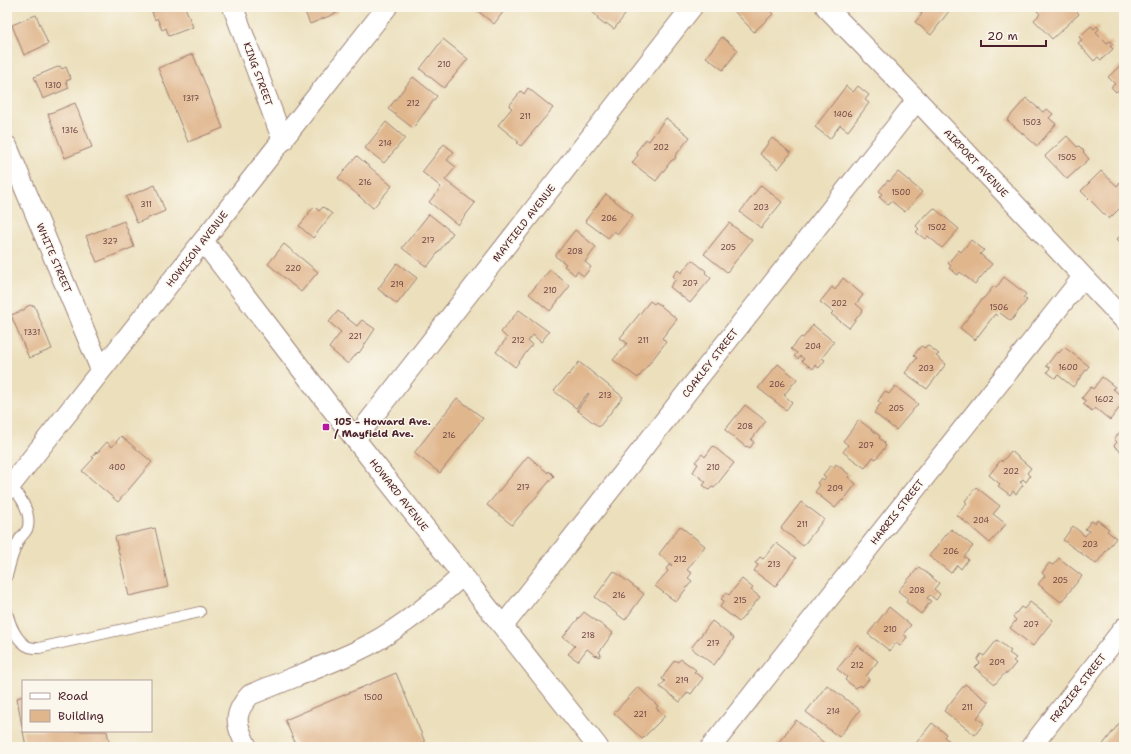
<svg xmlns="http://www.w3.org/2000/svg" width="1131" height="754" font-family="'Shantell Sans',sans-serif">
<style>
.building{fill:#e0b68d}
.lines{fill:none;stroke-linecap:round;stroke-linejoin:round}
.service-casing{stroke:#9a7f74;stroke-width:12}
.minor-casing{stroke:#9a7f74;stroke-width:22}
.service{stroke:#fff;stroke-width:10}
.minor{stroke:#fff;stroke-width:20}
.poi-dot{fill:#b5179e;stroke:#fbf7ec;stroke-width:1.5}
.labels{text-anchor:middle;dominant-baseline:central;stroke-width:3;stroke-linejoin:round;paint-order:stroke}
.number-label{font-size:8px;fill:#704544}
.street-label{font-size:10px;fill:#4a1f2b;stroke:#fbf7ec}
.poi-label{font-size:10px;font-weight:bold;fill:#4a1f2b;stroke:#fbf7ec;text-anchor:start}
</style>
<rect width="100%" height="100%" fill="#fbf7ec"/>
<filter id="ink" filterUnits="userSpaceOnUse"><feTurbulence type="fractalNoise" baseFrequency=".025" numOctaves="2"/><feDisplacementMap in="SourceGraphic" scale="8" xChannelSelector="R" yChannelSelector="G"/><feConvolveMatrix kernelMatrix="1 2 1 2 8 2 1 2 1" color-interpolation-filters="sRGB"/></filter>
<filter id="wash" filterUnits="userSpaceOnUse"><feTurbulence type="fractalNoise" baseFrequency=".012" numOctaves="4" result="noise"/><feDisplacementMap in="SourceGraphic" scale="16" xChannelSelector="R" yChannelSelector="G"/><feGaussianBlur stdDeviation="0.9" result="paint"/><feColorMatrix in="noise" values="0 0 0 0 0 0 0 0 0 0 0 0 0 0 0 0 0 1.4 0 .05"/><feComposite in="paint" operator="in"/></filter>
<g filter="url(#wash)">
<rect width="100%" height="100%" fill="#ebdfbc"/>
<g id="blocks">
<path class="building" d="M157 7H185L193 27 169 36 166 28 162 30 157 18 155 20 152 12 158 10Z
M303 7H337L339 12 310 24Z
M473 7H507L494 24Z
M593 7H628L626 10 628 11 614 29 606 23 605 25 597 19 598 17 590 10Z
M734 7H767L773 14 754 32 732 9Z
M913 7H952L931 35 915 22 922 14Z
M1033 7H1073L1079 14 1052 39 1034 20 1040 14Z
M36 15 48 44 24 55 12 25Z
M1091 26 1094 29 1097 26 1099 29 1096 32 1107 43 1110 41 1113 44 1110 46 1113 49 1101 60 1098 57 1094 61 1078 43 1082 40 1079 37Z
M722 37 738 50 723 70 706 57Z
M443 39 468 59 444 88 420 69Z
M193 54 223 128 188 142 158 68Z
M1124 62V94L1120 89 1116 92 1111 87 1115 84 1108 77Z
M60 66 62 69 66 67 71 79 66 81 69 88 43 99 34 77Z
M413 77 437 96 413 128 388 109Z
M846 86 853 92 858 86 869 95 865 100 869 103 848 131 840 125 830 139 815 127Z
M528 88 553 108 521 146 517 143 519 142 498 125 512 108 509 106 521 91 524 94Z
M1026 98 1043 112 1047 109 1053 114 1049 118 1056 124 1037 146 1007 120Z
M75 103 92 147 65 158 48 114Z
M666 118 690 137 675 156 676 158 671 161 656 181 632 163 638 155 636 152 646 139 649 141Z
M386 122 405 138 384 163 365 148Z
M1067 136 1077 147 1079 146 1084 151 1083 152 1089 159 1067 179 1045 156Z
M772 138 791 153 778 169 760 154Z
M444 144 454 152 447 160 456 167 445 180 475 203 458 225 429 202 441 187 422 172Z
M357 156 392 186 373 208 338 178Z
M1101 171 1117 186 1120 182 1124 186V190L1122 192 1124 193V204L1109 219 1081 191Z
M898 172 922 192 905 212 891 201 888 205 879 197 882 194 879 191 888 180 889 182Z
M155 185 165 211 137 223 126 197Z
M761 185 782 202 761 228 740 212Z
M606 194 633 215 618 234 614 231 608 238 585 221Z
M315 207 319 211 323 207 332 214 313 238 299 226 309 214 308 213Z
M934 208 959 229 942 248 928 236 925 239 916 232 919 229 916 226 926 214 927 215Z
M429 214 453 233 427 267 402 248Z
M124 221 134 247 97 262 86 236Z
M729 223 752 240 727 272 704 254Z
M575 230 596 247 585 262 591 267 584 276 577 271 575 275 564 266 566 264 555 256Z
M1124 232V246L1117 239Z
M971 240 984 250 980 254 992 264 975 284 960 272 958 275 949 268 951 266 948 263 959 250 961 252Z
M284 244 318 272 301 292 268 264Z
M692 260 706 271 705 273 711 278 690 303 670 287 676 279 673 276 678 270 681 273Z
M397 263 417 278 397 304 378 289Z
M550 270 570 286 550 311 529 294Z
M1004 277 1026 294 1023 298 1027 300 1011 321 1000 313 997 316 995 314 975 340 960 328 983 298H984L994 286 996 288Z
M843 278 863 295 856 304 863 310 849 328 831 314 833 312 820 302 832 287 835 290Z
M650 301 654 304 656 302 677 319 662 338 666 342 638 378 613 360 627 343 620 338Z
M30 305 32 306 34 305 52 349 29 358 11 315 24 310 26 307Z
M519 310 549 332 541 342 533 335 528 341 532 345 515 367 496 352 507 338 501 332Z
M338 311 357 326 362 320 375 329 359 353 358 352 348 364 329 348 341 332 329 322Z
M813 325 834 342 822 358 825 360 819 368 815 365 813 369 802 361 804 359 800 356 798 359 794 356 797 353 791 349 801 337 803 338Z
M927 345 939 354 936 356 946 364 927 389 905 373 917 358 914 355 921 346 925 348Z
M1064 347 1089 366 1073 387 1058 375 1055 378 1047 372 1050 368 1046 366 1057 352 1059 353Z
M579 362 623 397 599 427 577 410 589 394 588 393 576 408 554 391 568 374 569 375Z
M778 364 797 379 784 395 792 402 786 410 758 388Z
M1102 377 1115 387 1113 389 1124 398V402L1110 420 1095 408 1092 411 1083 404 1086 401 1082 398 1091 387 1093 389Z
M895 386 918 404 896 430 874 413 881 403 878 401 885 391 889 394Z
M457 398 483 418 440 473 414 453Z
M745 405 766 421 751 440 754 442 750 448 747 446 746 447 725 430Z
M859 420 880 436 879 438 885 443 884 444 886 446 876 459 873 457 865 468 843 452 848 445 843 441Z
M1124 427V452L1123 453 1114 446 1117 442 1114 439Z
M121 436 152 462 118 502 82 471 94 458 92 457 96 452 97 453 107 442 112 447Z
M713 446 734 463 714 488 712 487 709 490 703 485 706 482 693 472 698 464 695 462 702 454 705 457Z
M1011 451 1031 468 1027 473 1030 476 1026 482 1023 479 1020 482 1023 485 1016 494 1013 491 1010 495 998 486 1000 484 989 475 1001 460 1002 462Z
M528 456 548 473 549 471 554 476 512 525 487 505Z
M836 464 850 475 848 477 856 484 843 501 842 500 835 508 815 492 820 485 817 483 821 478 824 480 826 477 823 475 831 465 834 468Z
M976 487 1000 506 993 514 1006 524 990 543 957 515 967 503 965 501Z
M801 502 824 519 803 546 781 528Z
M1097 520 1109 529 1107 531 1116 538 1096 564 1063 540 1073 526 1085 536 1089 531 1085 529 1091 521 1095 523Z
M680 526 705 546 687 570 692 573 688 578 692 581 676 602 655 586 668 571 666 569 669 565 671 566 672 565 659 554Z
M155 528 168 587 129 596 115 537Z
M951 529 973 546 964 557 968 559 961 569 957 565 951 573 929 556Z
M776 543 796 558 775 587 754 571 758 565 755 563 760 557 763 559Z
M1059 558 1082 576 1061 602 1038 584 1045 576 1042 573 1049 563 1053 565Z
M919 567 939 583 934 589 940 594 936 600 930 595 927 598 931 601 921 614 906 602 908 599 898 591Z
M614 571 644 594 625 620 595 597Z
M742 579 753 588 751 590 760 597 739 622 720 607 724 601 721 599 726 593 729 595Z
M1030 602 1053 620 1033 646 1010 628 1016 620 1013 617 1021 607 1024 609Z
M889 607 911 625 903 634 907 637 900 646 896 643 890 651 868 634Z
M584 612 613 633 599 652 601 654 599 657 597 655 596 656 587 649 578 661 568 654 575 646 563 637Z
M712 621 734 638 714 665 691 648Z
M997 640 1011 651 1009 653 1016 658 1013 661 1016 663 1007 674 1005 673 995 684 975 668 980 663 977 660 981 654 984 656Z
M857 645 878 661 866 676 869 679 862 687 859 685 856 688 845 680 847 677 837 669Z
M681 659 696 670 694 672 703 678 691 694 688 692 680 702 660 687 665 681 662 679 668 669 675 660 678 662Z
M396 673 427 747H297L285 720Z
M965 684 989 702 977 718 984 723 975 735 944 711Z
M827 685 860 710 839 737 806 712Z
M638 687 658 706 656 708 665 716 642 739 614 713Z
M23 696V727H22L17 698Z
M796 720 828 746 827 747H775Z
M1121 721 1124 724V747H1101Z
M932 723 946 734 944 737 951 742 947 747H913Z
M23 731H107L110 747H26Z"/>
</g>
</g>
<g filter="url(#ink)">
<use href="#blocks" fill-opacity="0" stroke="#9a7f74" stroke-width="1"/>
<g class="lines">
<g class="service-casing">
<path id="service" d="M7 576C10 563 13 552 19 540 21 536 27 532 28 527 31 511 21 497 11 486
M7 612C10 625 17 642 29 647 32 648 36 648 39 648L200 612"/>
</g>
<g class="minor-casing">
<path id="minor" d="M233 7 283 141
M826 7 917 100 1124 320
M7 146 101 370
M203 241 355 439 598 747
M355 439 692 7
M7 490 387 7
M503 626 917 100
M247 747C236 724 232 715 250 695 286 680 322 667 357 651 395 633 432 603 463 575
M711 747 1083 277
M1031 747 1124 628"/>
</g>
<use href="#service" class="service"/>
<use href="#minor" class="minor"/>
</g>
</g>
<rect class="poi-dot" x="322" y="423" width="8" height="8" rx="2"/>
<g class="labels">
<g class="number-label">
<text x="444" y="64">210</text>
<text x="53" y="85">1310</text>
<text x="191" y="98">1317</text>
<text x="413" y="103">212</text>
<text x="843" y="114">1406</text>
<text x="525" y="116">211</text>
<text x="1032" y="122">1503</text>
<text x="70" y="130">1316</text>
<text x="385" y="143">214</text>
<text x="661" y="147">202</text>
<text x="1067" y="157">1505</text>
<text x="365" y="182">216</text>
<text x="901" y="192">1500</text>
<text x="146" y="204">311</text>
<text x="761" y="207">203</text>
<text x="609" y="218">206</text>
<text x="937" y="227">1502</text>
<text x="428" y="240">217</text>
<text x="110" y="241">327</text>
<text x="728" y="247">205</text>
<text x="575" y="251">208</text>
<text x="293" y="268">220</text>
<text x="690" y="283">207</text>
<text x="397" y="284">219</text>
<text x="550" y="290">210</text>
<text x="839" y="303">202</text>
<text x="999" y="307">1506</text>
<text x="32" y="332">1331</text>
<text x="355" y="336">221</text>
<text x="518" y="340">212</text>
<text x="643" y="340">211</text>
<text x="813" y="346">204</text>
<text x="1068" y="367">1600</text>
<text x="926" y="368">203</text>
<text x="777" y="384">206</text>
<text x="605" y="395">213</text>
<text x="1104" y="399">1602</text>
<text x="896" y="408">205</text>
<text x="745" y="426">208</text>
<text x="449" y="435">216</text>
<text x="866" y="445">207</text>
<text x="117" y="467">400</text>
<text x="713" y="467">210</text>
<text x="1011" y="471">202</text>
<text x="523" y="487">217</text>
<text x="835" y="488">209</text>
<text x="981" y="520">204</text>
<text x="802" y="524">211</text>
<text x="1090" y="544">203</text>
<text x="951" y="551">206</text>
<text x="680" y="559">212</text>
<text x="774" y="564">213</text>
<text x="1060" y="580">205</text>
<text x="917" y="590">208</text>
<text x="619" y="595">216</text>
<text x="740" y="600">215</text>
<text x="1031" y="624">207</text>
<text x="890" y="629">210</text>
<text x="588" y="635">218</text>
<text x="713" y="643">217</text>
<text x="997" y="662">209</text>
<text x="857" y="665">212</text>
<text x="682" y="680">219</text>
<text x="373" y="697">1500</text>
<text x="967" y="707">211</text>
<text x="833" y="711">214</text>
<text x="640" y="714">221</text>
</g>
<g class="street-label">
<text transform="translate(258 74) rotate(70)">KING STREET</text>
<text transform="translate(976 163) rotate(47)">AIRPORT AVENUE</text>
<text transform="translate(524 223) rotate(-52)">MAYFIELD AVENUE</text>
<text transform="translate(197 249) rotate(-52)">HOWISON AVENUE</text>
<text transform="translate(54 258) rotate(67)">WHITE STREET</text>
<text transform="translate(710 363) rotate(-52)">COAKLEY STREET</text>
<text transform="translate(399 495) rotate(52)">HOWARD AVENUE</text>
<text transform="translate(897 512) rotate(-52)">HARRIS STREET</text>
<text transform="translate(1078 688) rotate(-52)">FRAZIER STREET</text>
</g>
<g class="poi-label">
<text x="334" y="421">105 - Howard Ave.<tspan x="334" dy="12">/ Mayfield Ave.</tspan></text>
</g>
</g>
<rect width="1131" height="754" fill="none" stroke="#fbf7ec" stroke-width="24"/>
<rect x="22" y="680" width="130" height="52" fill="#fbf7ec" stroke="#b4a19f"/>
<rect x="30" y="693" width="20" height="6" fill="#ffffff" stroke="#b4a19f"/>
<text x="58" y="700" font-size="12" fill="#4a1f2b">Road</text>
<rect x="30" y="710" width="20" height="12" fill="#e0b68d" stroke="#b4a19f"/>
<text x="58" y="720" font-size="12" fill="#4a1f2b">Building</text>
<path d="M981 40v6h65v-6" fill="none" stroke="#4a1f2b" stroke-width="2"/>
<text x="987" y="40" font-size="12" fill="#4a1f2b" stroke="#fbf7ec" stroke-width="3" paint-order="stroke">20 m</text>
</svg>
